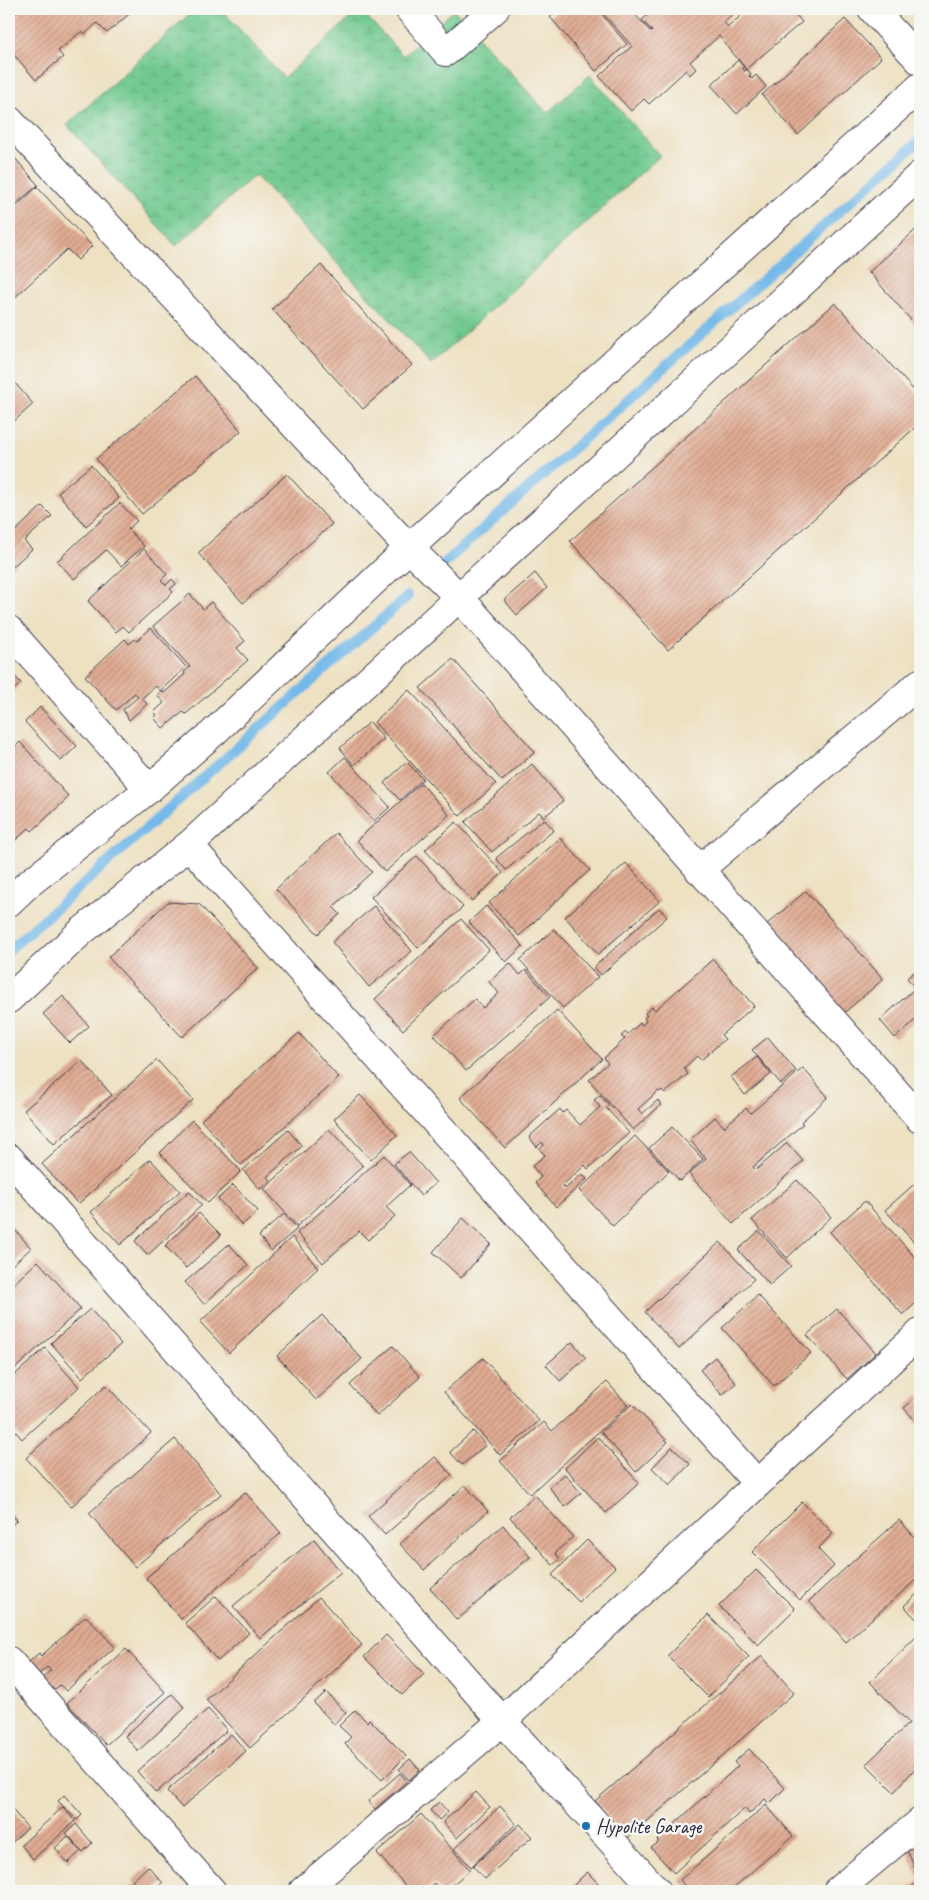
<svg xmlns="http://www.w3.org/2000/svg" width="929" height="1900" font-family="Caveat,sans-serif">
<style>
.wetland{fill:url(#wetland-marsh);stroke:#4a7665}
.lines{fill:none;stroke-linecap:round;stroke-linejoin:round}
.stream{stroke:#72b8e9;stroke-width:10}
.building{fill:url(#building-hatch)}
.street-casing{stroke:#413f4f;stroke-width:30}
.secondary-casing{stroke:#413f4f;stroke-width:30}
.street{stroke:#fff;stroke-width:28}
.secondary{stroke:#fff;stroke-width:28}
.poi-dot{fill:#1f6fb2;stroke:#f6f6f2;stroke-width:2}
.labels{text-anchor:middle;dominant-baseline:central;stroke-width:5;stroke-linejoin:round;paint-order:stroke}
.poi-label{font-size:20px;fill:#22223b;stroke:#f6f6f2;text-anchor:start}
</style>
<defs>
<pattern id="wetland-marsh" width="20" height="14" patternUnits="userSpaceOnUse" patternTransform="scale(1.25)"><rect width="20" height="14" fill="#71c98f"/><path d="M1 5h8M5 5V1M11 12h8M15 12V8" fill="none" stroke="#62ac7c"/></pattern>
<pattern id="building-hatch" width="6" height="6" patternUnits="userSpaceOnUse" patternTransform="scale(1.25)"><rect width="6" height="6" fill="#e1ac93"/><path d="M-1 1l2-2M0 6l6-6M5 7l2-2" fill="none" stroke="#b68c79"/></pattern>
</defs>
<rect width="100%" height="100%" fill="#f6f6f2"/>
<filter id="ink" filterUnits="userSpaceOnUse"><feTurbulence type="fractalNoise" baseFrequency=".02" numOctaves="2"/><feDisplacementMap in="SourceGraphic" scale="10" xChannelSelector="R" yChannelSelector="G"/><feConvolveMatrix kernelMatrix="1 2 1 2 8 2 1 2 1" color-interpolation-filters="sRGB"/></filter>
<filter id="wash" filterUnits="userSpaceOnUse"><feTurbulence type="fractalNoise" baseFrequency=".0096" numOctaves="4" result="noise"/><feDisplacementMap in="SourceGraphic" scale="20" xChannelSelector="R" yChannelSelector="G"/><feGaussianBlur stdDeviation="1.12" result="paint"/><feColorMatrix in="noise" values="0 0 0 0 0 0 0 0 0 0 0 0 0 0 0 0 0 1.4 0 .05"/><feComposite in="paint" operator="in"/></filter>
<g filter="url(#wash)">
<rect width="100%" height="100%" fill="#eee1c2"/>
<path class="wetland" d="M195 9H221L284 78 360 9 403 56 454 10 547 113 590 75 660 156 431 364 255 175 176 246 67 125Z"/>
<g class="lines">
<path class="stream" d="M441 566 920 140
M9 950 408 596"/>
</g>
<g id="blocks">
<path class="building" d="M17 9H135L107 33 97 23 85 34 82 31 58 51 63 57 36 80 9 49V19L17 12Z
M559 9H597L627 44 596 71 550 17Z
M599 9H630L651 32 652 31 642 20 655 9H738L724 22 728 27 745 12 743 10 744 9H801L795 14 802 22 746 69 719 36 690 62 696 69 690 75 686 70 649 104 644 99 631 111 599 76 632 46Z
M845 19 881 58 798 135 762 95Z
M738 60 744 67 743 69 745 71 747 69 751 74 749 76 752 79 756 75 766 87 737 114 711 85Z
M9 151 38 185 9 210Z
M37 187 92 246 78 260 67 249 11 301 9 299V213Z
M920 226V328L919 329 869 272Z
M321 265 412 365 363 409 272 309Z
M835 303 920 397V423L668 650 570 541Z
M9 376 33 404 9 426Z
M195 376 241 431 142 514 96 459Z
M91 465 119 498 86 526 58 493Z
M287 474 332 524 243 603 198 553Z
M120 503 137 521 128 529 144 546 121 566 106 550 74 579 57 561Z
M42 506 52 516 24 541 32 549 9 570V537Z
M144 549 167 574 161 580 166 585 172 579 176 584 170 589 173 592 129 632 123 626 116 632 88 601Z
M535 573 547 588 517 615 504 600Z
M190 594 203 609 211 602 245 641 237 648 248 660 186 714 183 712 163 728 154 718 157 715 154 712 164 703 157 695 162 691 164 693 185 674 184 672 190 667 153 626Z
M151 628 186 667 160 691 156 686 142 698 147 704 129 720 123 710 138 697 135 693 116 710 85 676 125 639 129 644 135 639 136 641Z
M453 659 535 752 502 781 420 688Z
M9 670 21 683 9 695Z
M409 690 496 784 460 816 374 722Z
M40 707 77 746 61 761 25 722Z
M370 722 384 739 354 765 340 748Z
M20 742 69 797 32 831 29 828 9 846V817L14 812 9 806V753Z
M345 757 390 807 374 821 329 772Z
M407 762 423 779 400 800 384 783Z
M532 764 563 801 544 817 539 812 492 852 465 822Z
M421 783 449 815 385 872 357 840Z
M544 819 554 830 506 870 496 858Z
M456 822 503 873 472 901 425 850Z
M336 833 372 872 333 907 340 914 318 934 276 889Z
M560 838 590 870 519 936 489 903Z
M417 856 463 907 418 948 371 897Z
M626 863 660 901 598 954 565 917Z
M806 891 883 979 836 1020 759 931Z
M168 902 199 904 258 968 182 1037 108 957Z
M374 906 412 951 369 987 332 942Z
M486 906 523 946 506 962 469 922Z
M659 908 667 917 601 975 594 967Z
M461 919 489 950 403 1030 375 999Z
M554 929 598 977 563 1008 520 960Z
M713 959 754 1006 721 1035 725 1039 701 1060 697 1056 684 1068 688 1074 665 1093 662 1090 660 1092 658 1091 638 1109 642 1114 658 1100 661 1105 633 1130 589 1080 608 1063 604 1058 625 1039 621 1036 626 1032 628 1034 640 1023 642 1025 646 1021 644 1018 647 1016 645 1013 652 1007 655 1010Z
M510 963 520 975 526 970 550 997 466 1071 434 1035 475 999 483 1008 499 993 489 982Z
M920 967V994L907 978Z
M914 989 920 996V1016L895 1038 880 1020Z
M63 996 89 1026 70 1043 43 1014Z
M557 1010 602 1059 505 1148 460 1098Z
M299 1033 339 1078 241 1165 201 1120Z
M768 1037 796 1071 781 1084 752 1050Z
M757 1057 771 1074 745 1095 731 1077Z
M157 1060 193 1100 78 1204 42 1164Z
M82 1061 112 1095 54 1144 24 1110Z
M803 1068 828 1097 801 1122 803 1124 753 1167 756 1170 787 1143 803 1161 733 1224 689 1174 706 1159 690 1140 715 1117 724 1127 746 1108 751 1113Z
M360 1095 397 1135 371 1160 334 1119Z
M600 1095 609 1105 606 1108 629 1133 588 1169 585 1165 562 1186 565 1189 582 1174 587 1179 556 1207 535 1183 541 1177 532 1166 545 1155 539 1149 544 1145 542 1142 537 1147 529 1137 560 1109 563 1113 566 1110 580 1125 600 1107 594 1100Z
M192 1120 241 1171 208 1203 160 1153Z
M672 1127 703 1159 680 1181 649 1148Z
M329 1129 363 1166 297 1226 264 1189Z
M288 1130 302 1146 267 1177 271 1180 260 1189 243 1170Z
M635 1136 669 1171 613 1226 579 1190Z
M409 1152 436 1183 421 1196 394 1164Z
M384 1155 410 1185 386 1207 395 1216 368 1240 359 1231 323 1263 297 1233Z
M150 1159 180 1191 120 1245 91 1212Z
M920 1179V1249L885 1210Z
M797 1180 831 1217 787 1258 752 1220Z
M233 1185 258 1211 242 1225 218 1199Z
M189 1191 202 1205 148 1255 135 1241Z
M865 1201 920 1263V1299L903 1315 830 1232Z
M199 1213 221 1235 186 1268 165 1246Z
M284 1214 297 1229 271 1251 259 1236Z
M463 1218 491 1244 461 1278 433 1252Z
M9 1223 31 1248 9 1268Z
M759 1231 791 1266 770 1285 738 1250Z
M292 1237 318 1268 229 1353 200 1322Z
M720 1242 754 1279 679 1349 645 1312Z
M229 1244 248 1265 204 1304 185 1282Z
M38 1261 81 1309 9 1374V1288Z
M758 1295 811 1353 774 1386 722 1328Z
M90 1309 121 1344 82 1378 51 1343Z
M837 1309 876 1353 847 1379 807 1335Z
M322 1315 362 1359 316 1400 277 1356Z
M572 1342 586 1358 560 1381 546 1365Z
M393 1346 420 1377 377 1416 350 1385Z
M45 1348 79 1387 22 1439 9 1424V1380Z
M715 1357 736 1383 722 1395 700 1370Z
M483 1358 539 1421 500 1455 444 1392Z
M607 1382 628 1405 530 1494 500 1461 544 1422 552 1431Z
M106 1385 151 1433 71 1507 26 1458Z
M920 1394V1426L904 1408Z
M632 1404 668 1442 636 1472 601 1432Z
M473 1431 486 1445 462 1465 450 1452Z
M598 1437 639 1483 606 1513 565 1468Z
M175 1439 221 1494 135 1567 89 1513Z
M672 1447 690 1464 670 1485 652 1468Z
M435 1457 452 1475 385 1535 368 1516Z
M565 1474 581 1493 565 1507 549 1487Z
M465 1485 488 1511 424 1570 400 1544Z
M245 1492 281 1533 181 1619 146 1578Z
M535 1495 573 1537 555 1553 560 1559 553 1565 510 1517Z
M802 1502 833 1533 818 1549 834 1566 800 1600 752 1552Z
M9 1512 17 1520 9 1528Z
M899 1520 920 1543V1576L846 1642 809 1601Z
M503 1525 530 1557 457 1620 430 1588Z
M314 1539 341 1572 260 1638 233 1606Z
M587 1540 615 1567 579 1602 552 1575Z
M756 1570 795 1609 758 1645 719 1606Z
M920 1591V1623L904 1606Z
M216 1596 249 1633 218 1661 185 1623Z
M319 1597 362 1645 250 1748 206 1700Z
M708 1615 749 1657 708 1697 667 1656Z
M86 1616 115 1647 66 1691 60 1685 49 1695 38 1682 51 1670 47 1667 33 1680 22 1668 39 1653 41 1656Z
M920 1633V1763L894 1792 866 1764 909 1723 870 1682Z
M386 1635 424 1674 402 1695 364 1657Z
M126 1649 165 1692 106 1745 67 1703Z
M762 1656 794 1693 627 1839 595 1801Z
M326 1692 346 1713 334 1724 314 1703Z
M172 1694 185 1708 138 1751 125 1736Z
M208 1709 227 1730 156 1793 137 1771Z
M355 1710 367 1722 369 1719 406 1756 382 1780 345 1744 351 1737 339 1726Z
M231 1734 246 1751 182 1808 167 1791Z
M749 1749 785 1788 769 1804 765 1799 749 1814 745 1808 674 1873 651 1848 659 1842 657 1840 738 1766 734 1762Z
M410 1759 420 1770 409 1780 399 1769Z
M400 1773 407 1781 375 1809 368 1801Z
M476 1792 490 1807 457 1838 443 1822Z
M64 1795 82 1815 77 1820 58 1801Z
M439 1802 448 1812 439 1820 430 1810Z
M766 1805 793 1836 730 1891H689L680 1880Z
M9 1806 28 1828 9 1845Z
M500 1806 516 1824 471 1867 454 1849Z
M63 1807 75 1821 33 1859 21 1845Z
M421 1814 470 1870 445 1891H441L434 1883 425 1891H410L377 1853Z
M76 1824 92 1843 83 1852 66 1833Z
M520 1824 532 1837 485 1879 473 1866Z
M68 1836 81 1851 68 1863 55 1848Z
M920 1841V1880L907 1850Z
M148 1866 163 1883 154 1891H126L134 1884 132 1881Z
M587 1872 606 1891H568Z
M920 1880V1891H906Z"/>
</g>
</g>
<g filter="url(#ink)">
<use href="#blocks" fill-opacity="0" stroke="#413f4f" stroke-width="1"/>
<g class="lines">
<g class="street-casing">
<path id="street" d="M409 9 446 52 495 9
M872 9 920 61
M9 120 409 548 460 598 920 1119
M9 630 149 789
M189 845 757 1483
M699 870 920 683
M9 1158 502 1721 657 1891
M9 1661 212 1891
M303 1891 502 1721 920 1333
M837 1891 920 1822"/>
</g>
<g class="secondary-casing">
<path id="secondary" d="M9 902 27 885 149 789 213 733 409 548 920 87
M9 999 82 931 189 845 920 175"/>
</g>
<use href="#street" class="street"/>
<use href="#secondary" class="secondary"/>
</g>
</g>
<circle class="poi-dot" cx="586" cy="1826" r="5"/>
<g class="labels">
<g class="poi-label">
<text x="596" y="1826">Hypolite Garage</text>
</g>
</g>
<rect width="929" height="1900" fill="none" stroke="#f6f6f2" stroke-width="30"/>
</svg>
